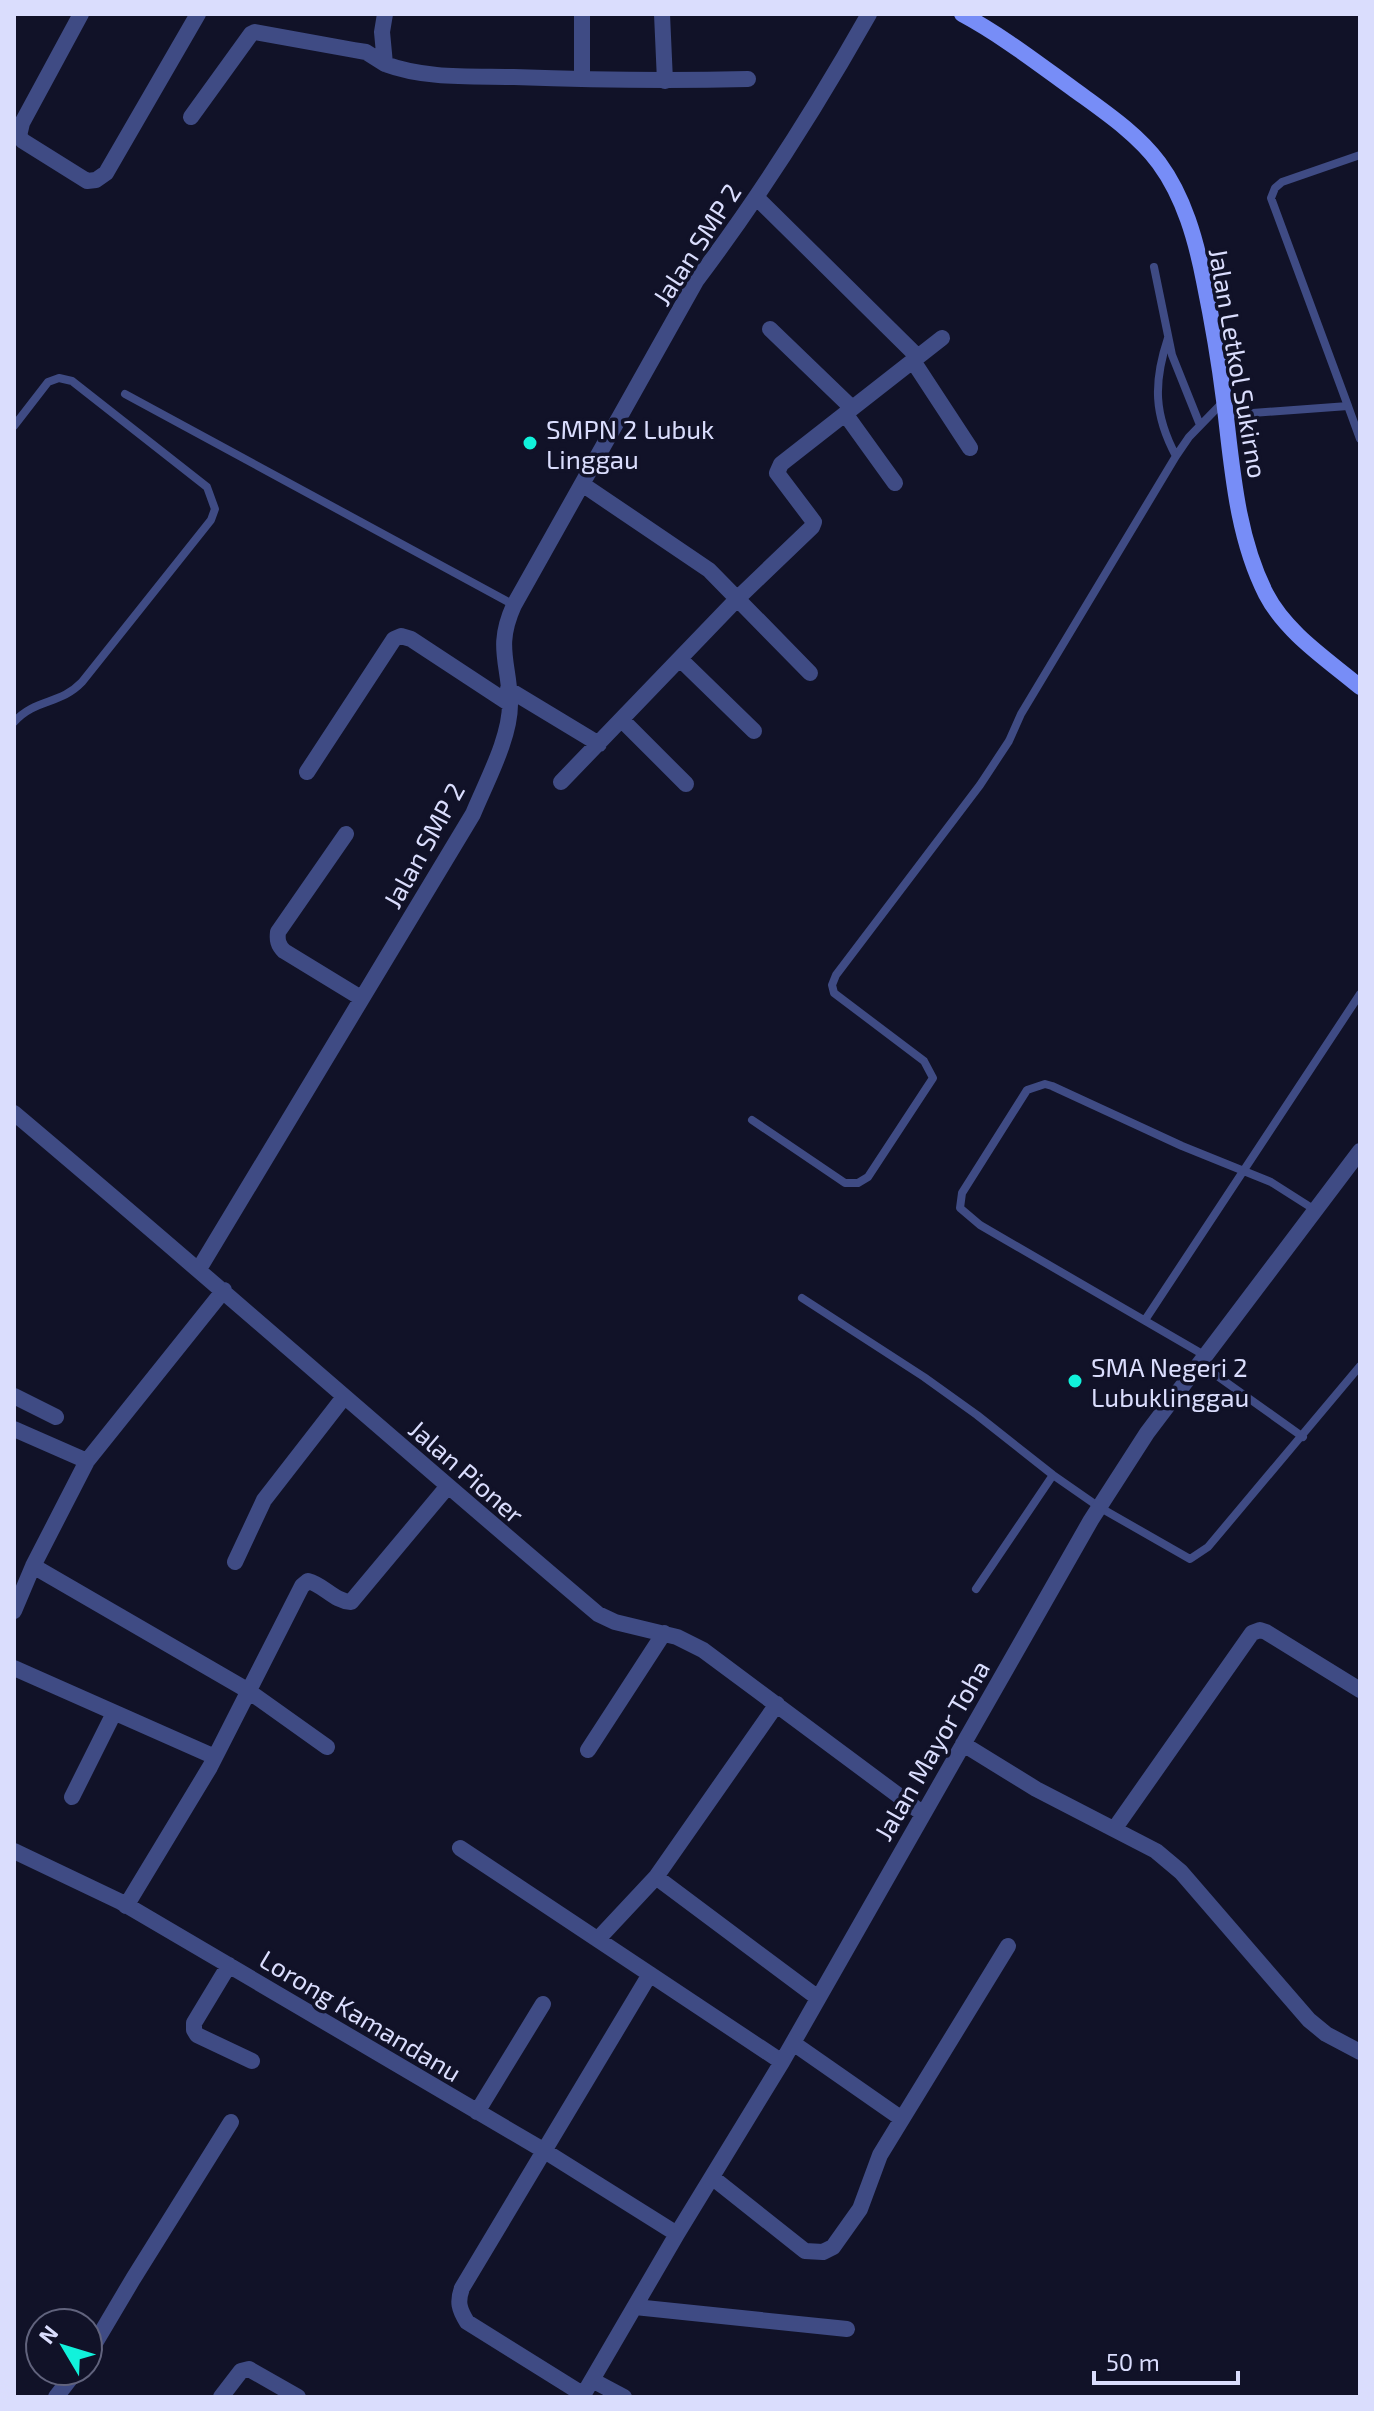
<svg xmlns="http://www.w3.org/2000/svg" width="1374" height="2411" font-family="'Exo 2',sans-serif">
<style>
.lines{fill:none;stroke-linecap:round;stroke-linejoin:round}
.service{stroke:#3f4b84;stroke-width:8}
.minor{stroke:#3f4b84;stroke-width:16}
.secondary{stroke:#778df7;stroke-width:16}
.poi-dot{fill:#11f2db;stroke:#111228;stroke-width:3}
.labels{text-anchor:middle;dominant-baseline:central;stroke-width:7;stroke-linejoin:round;paint-order:stroke}
.street-label{font-size:26px;fill:#daddfd;stroke:#111228}
.poi-label{font-size:26px;fill:#daddfd;stroke:#111228;text-anchor:start}
</style>
<rect width="100%" height="100%" fill="#111228"/>
<g class="lines">
<path class="service" d="M1154 267 1172 355 1200 425
M1168 338C1153 383 1154 415 1176 456
M125 394 514 605
M1348 406 1271 198 1275 188 1282 182 1360 155
M1226 415 1348 406 1360 439
M14 426 48 382 59 378 72 381 207 487 215 509 211 520 82 682C60 705 36 698 14 722
M752 1120 845 1183H858L868 1177 933 1078 924 1061 834 993 832 985 836 975 980 785 1009 741 1021 714 1176 456 1189 437 1223 402
M802 1298 924 1377 977 1415 1053 1475 1099 1507 1190 1559 1208 1547 1360 1366
M1145 1320 1360 994
M1204 1355 980 1225 960 1208 962 1193 1027 1090 1045 1084 1052 1086 1182 1146 1271 1182 1315 1210
M1199 1363 1303 1437
M976 1589 1053 1475"/>
<path class="minor" d="M81 14 22 123 19 136 23 141 87 181 96 180 106 173 198 14
M582 14V79
M662 14 665 81
M385 64C425 79 471 76 514 77 592 80 670 81 748 79
M191 117 251 34 255 32 354 50 366 52 385 64 382 32 385 14
M756 197 918 357
M770 329 852 408
M913 361 970 448
M846 415 895 483
M582 484 709 570 810 673
M681 660 754 731
M508 689 599 744
M622 720 686 784
M307 772 394 639 401 636 411 639 510 704
M561 782 739 597 812 527 814 522 777 473 781 464 942 338
M346 834 278 932C277 940 278 945 284 951L361 998
M14 1113C210 1278 402 1448 598 1614L615 1622 677 1637 703 1650 922 1813
M199 1269 473 814C486 782 511 737 510 702 509 662 495 647 514 605L696 281C760 196 817 106 869 14
M14 1396 56 1417
M14 1429 87 1461
M235 1562 264 1500 344 1397
M33 1566 247 1690 327 1747
M14 1611 33 1566 87 1461 224 1290
M14 1668 215 1757
M963 1744 1036 1789 1156 1851 1181 1872 1309 2020 1326 2034 1360 2052
M588 1750 664 1633
M72 1797 114 1713
M1115 1828 1252 1633 1260 1630 1266 1632 1360 1690
M460 1848 782 2062
M14 1851 121 1902 543 2150 677 2234
M656 1877 818 1998
M126 1906 210 1767 302 1586 308 1581C324 1585 334 1601 351 1602L448 1486
M598 1939 656 1877 777 1704
M229 1965 194 2023V2030L197 2035 252 2061
M793 2043 902 2119
M477 2112 543 2004
M713 2178 805 2251 823 2252 833 2247 860 2209 880 2155 1008 1946
M635 2307 847 2329
M88 2355 133 2279 231 2122
M592 2380 624 2397
M584 2395 467 2322C459 2309 457 2302 462 2288L650 1974
M56 2397 76 2371
M221 2397 241 2371 249 2369 298 2397
M582 2397 677 2234 782 2062 1091 1520 1147 1433 1360 1151"/>
<path class="secondary" d="M962 14C1001 35 1036 62 1072 88 1102 110 1137 133 1159 163 1184 197 1196 240 1204 281 1212 320 1219 360 1224 400 1232 465 1236 535 1266 594 1286 633 1328 660 1360 687"/>
</g>
<g class="poi-dot">
<circle cx="530" cy="443" r="8"/>
<circle cx="1075" cy="1381" r="8"/>
</g>
<g class="labels">
<g class="street-label">
<text transform="translate(696 244) rotate(-57)">Jalan SMP 2</text>
<text transform="translate(1239 363) rotate(80)">Jalan Letkol Sukirno</text>
<text transform="translate(423 845) rotate(-61)">Jalan SMP 2</text>
<text transform="translate(467 1471) rotate(41)">Jalan Pioner</text>
<text transform="translate(931 1750) rotate(-60)">Jalan Mayor Toha</text>
<text transform="translate(361 2015) rotate(31)">Lorong Kamandanu</text>
</g>
<g class="poi-label">
<text x="546" y="428">SMPN 2 Lubuk<tspan x="546" dy="30">Linggau</tspan></text>
<text x="1091" y="1366">SMA Negeri 2<tspan x="1091" dy="30">Lubuklinggau</tspan></text>
</g>
</g>
<rect width="1374" height="2411" fill="none" stroke="#daddfd" stroke-width="32"/>
<g transform="translate(64 2347) rotate(308)"><circle r="38" fill="#111228" stroke="#61637d" stroke-width="2"/>
<path d="M0-6L14 30L0 20L-14 30Z" fill="#11f2db"/>
<text y="-12" font-size="22" font-weight="bold" text-anchor="middle" fill="#daddfd">N</text>
</g>
<path d="M1094 2371v12h144v-12" fill="none" stroke="#daddfd" stroke-width="4"/>
<text x="1106" y="2371" font-size="24" fill="#daddfd" stroke="#111228" stroke-width="6" paint-order="stroke">50 m</text>
</svg>
